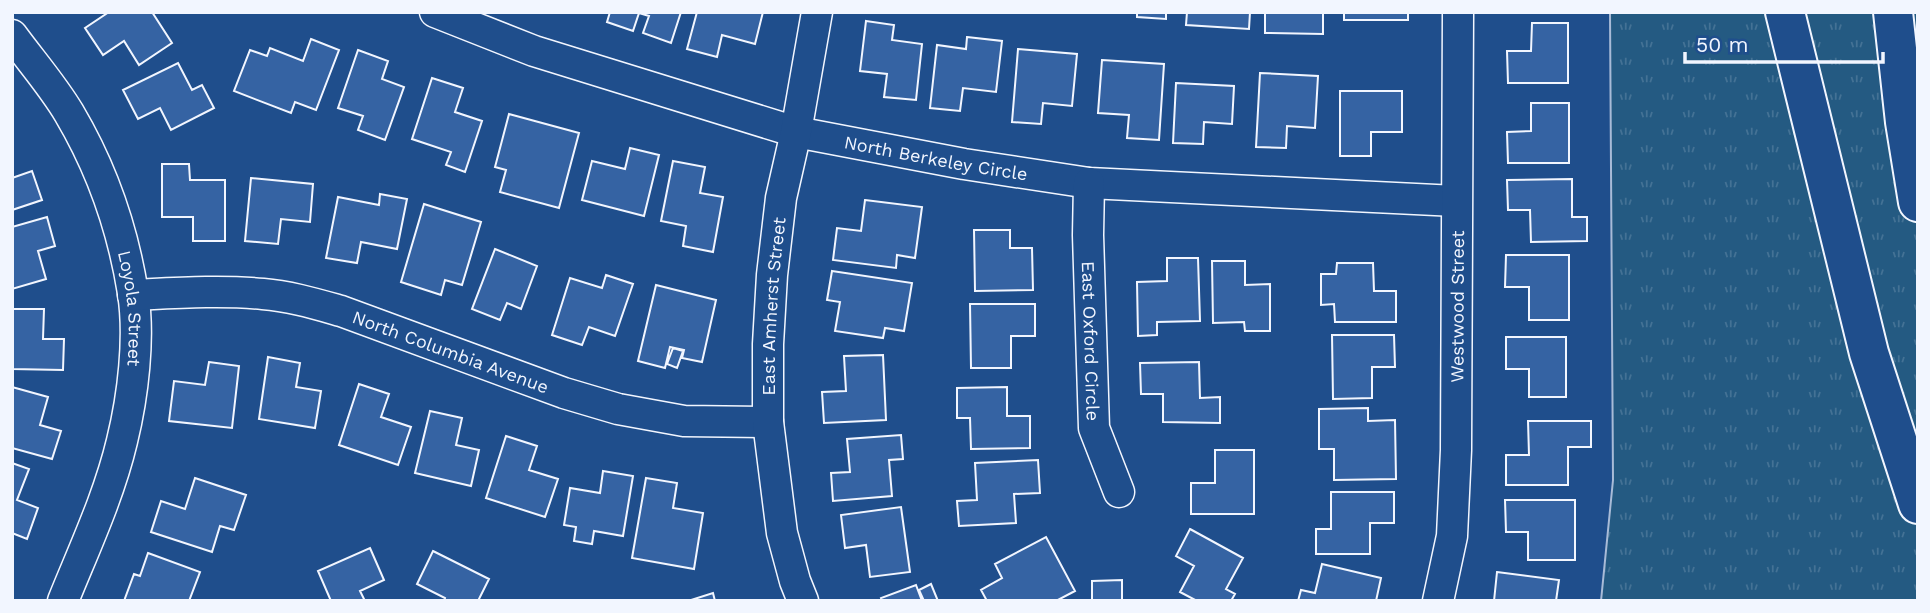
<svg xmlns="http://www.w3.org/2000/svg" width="1930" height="613" font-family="'Work Sans',sans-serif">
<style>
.grass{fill:url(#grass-tufts);stroke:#a8bbd7;stroke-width:2}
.building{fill:#3563a3;stroke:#f2f6ff;stroke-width:2}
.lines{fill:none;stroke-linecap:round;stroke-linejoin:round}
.minor-casing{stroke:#f2f6ff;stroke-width:33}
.highway-casing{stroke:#f2f6ff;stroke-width:42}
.minor{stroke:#1f4e8c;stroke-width:30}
.highway{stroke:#1f4e8c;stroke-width:38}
.labels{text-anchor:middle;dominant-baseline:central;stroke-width:5;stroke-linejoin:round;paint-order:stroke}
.street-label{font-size:18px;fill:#f2f6ff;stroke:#1f4e8c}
</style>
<defs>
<pattern id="grass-tufts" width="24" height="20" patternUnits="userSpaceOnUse" patternTransform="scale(1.75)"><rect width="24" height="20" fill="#245a82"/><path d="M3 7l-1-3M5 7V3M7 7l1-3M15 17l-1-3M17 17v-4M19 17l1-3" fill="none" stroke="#447295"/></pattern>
</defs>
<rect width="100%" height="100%" fill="#1f4e8c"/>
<path class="grass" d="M1610 12H1918V601H1601L1613 480Z"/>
<path class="building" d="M109 12H152L172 43 139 65 124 41 103 55 85 28Z
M610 12H681L671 43 643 33 649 16 639 13 633 31 607 22Z
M697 12H763L755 44 722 35 717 57 687 49Z
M1137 12H1166V19L1137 17Z
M1187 12H1250L1249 29 1186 25Z
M1265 12H1323V34L1265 33Z
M1344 12H1408V20H1344Z
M866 21 894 25 892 40 922 44 916 100 884 97 887 74 860 71Z
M1532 23H1568V83H1508L1507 51H1531Z
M967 37 1002 41 996 92 963 88 960 111 930 108 937 45 966 49Z
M311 39 339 50 316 110 295 102 291 113 234 91 250 50 267 56 270 48 303 61Z
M1018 49 1077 54 1072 106 1043 103 1041 124 1012 122Z
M358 50 388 61 382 79 404 87 385 140 358 130 363 116 338 108Z
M1102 60 1164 64 1159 140 1127 138 1129 115 1098 113Z
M178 63 192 90 202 85 214 108 171 130 160 108 138 119 123 90Z
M1260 73 1318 76 1315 128 1287 126 1286 148 1256 147Z
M432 78 463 88 455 112 482 121 465 172 446 165 451 152 412 139Z
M1176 83 1234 86 1232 124 1204 122 1203 144 1173 143Z
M1340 91H1402V132H1371V156H1340Z
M1531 103H1569V163H1508L1507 132 1531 131Z
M509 114 579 133 559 208 500 192 506 170 495 167Z
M630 148 659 155 644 216 582 200 592 161 625 169Z
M673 161 705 167 700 193 723 197 713 252 683 246 686 226 661 221Z
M162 164H189L190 180H225V241H193V217H162Z
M32 171 42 200 12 210V178Z
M251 178 313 184 310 222 281 219 278 244 245 241Z
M1572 179V217H1587V241L1531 242 1530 210H1508L1507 180Z
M380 194 407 199 397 249 361 242 357 263 326 258 338 197 379 205Z
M865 200 922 207 915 258 897 255 896 268 833 260 837 228 861 231Z
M424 204 481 222 462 285 445 280 441 295 401 282Z
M47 217 55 246 38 251 46 279 12 289V227Z
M974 230H1010V248H1032L1033 290 975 291Z
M495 249 537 266 521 309 507 303 500 320 472 309Z
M1506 255H1569V320H1529V287H1505Z
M1167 258H1198L1200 321 1157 322V335L1138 336 1137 282 1167 281Z
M1212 261H1245V285L1270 284V331H1245L1244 322 1213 323Z
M1337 263H1373L1374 291H1396V322H1335L1334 304 1321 305V274H1336Z
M832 271 912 283 904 331 885 328 883 338 835 331 840 302 827 300Z
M606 275 633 284 615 336 589 327 582 345 552 335 570 278 602 288Z
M656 285 716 300 702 362 682 358 684 350 670 347 665 368 638 361Z
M970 304H1035V336H1011V368H971Z
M12 309H44L43 339H64L63 370 12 369Z
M1332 335H1394L1395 367H1372V398L1333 399Z
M1506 337H1566V397H1529V369H1506Z
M673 348 683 351 677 368 667 364Z
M883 355 886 420 824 423 822 392 846 391 844 356Z
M268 357 300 363 296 387 321 391 315 428 259 419Z
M209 362 239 366 232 428 169 421 174 381 205 385Z
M1199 362 1200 398 1220 397V423L1163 422V394H1141L1140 363Z
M359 384 389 394 381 417 411 427 398 465 339 445Z
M12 387 48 397 40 425 61 431 52 459 12 448Z
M1007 387V416H1030V448L971 449 970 418H957V388Z
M1368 408V421L1395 420 1396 479 1334 480V449H1319V409Z
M430 411 462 418 456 445 479 450 471 486 415 473Z
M1528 421H1591V447H1568V485H1506V455H1529Z
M901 435 903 459 889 460 892 496 833 501 831 473 850 472 847 439Z
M506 436 537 446 529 470 558 479 545 517 486 498Z
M1215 450H1254V514H1191V483H1215Z
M1038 460 1040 493 1014 494 1016 523 959 526 957 501 977 500 975 463Z
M12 463 29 469 17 500 38 508 27 539 12 533Z
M603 471 633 476 623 536 594 531 592 544 574 541 576 527 564 525 570 488 600 493Z
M195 478 246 495 234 530 220 526 212 552 151 532 161 501 185 509Z
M646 478 677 483 673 508 703 513 694 569 632 558Z
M1331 492H1394V523H1370V554H1316V529H1331Z
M1505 500H1575V560H1528V532H1506Z
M901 507 910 572 870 577 866 545 845 548 841 515Z
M1190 529 1243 558 1226 589 1235 594 1231 601H1197L1180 592 1194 566 1176 556Z
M1046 537 1075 591 1056 601H987L981 590 1002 578 995 564Z
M370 548 384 580 360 591 365 601H331L318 571Z
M433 551 489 579 478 601H444L445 598 417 584Z
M148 553 200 572 189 601H124L134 574 140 576Z
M1322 564 1381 578 1376 601H1298L1301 590 1315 593Z
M1497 572 1559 580 1556 601H1494Z
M1122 580V601H1092V581Z
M931 584 938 601H924L919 590Z
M916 585 922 601H882L881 598Z
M713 593 715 601H688Z"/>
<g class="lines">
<g class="minor-casing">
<g id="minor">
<path id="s1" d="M435 12 534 51 796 132 964 164 1089 183 1456 201"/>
<path id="s2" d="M12 35C31 61 53 86 69 113 101 167 123 230 133 293 140 338 133 396 122 441 109 496 84 549 63 601"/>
<path id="s3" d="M1089 183 1088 235 1094 428 1119 492"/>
<path id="s4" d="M133 295C176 293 220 290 263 294 289 296 316 304 341 311L564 393 618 409 684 421 768 422"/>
<path id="s5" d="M803 601 795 581 782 533 768 422V344L772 275 781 198 796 132 817 12"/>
<path id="s6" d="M1438 601 1452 536 1456 450 1458 12"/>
</g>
</g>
<g class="highway-casing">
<path id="highway" d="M1785 12 1869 353 1918 504
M1893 12 1905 122 1918 202"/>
</g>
<use href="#minor" class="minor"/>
<use href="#highway" class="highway"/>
</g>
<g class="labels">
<g class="street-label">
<text stroke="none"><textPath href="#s1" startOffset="523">North Berkeley Circle</textPath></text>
<text stroke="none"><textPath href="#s5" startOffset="299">East Amherst Street</textPath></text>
<text stroke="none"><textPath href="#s6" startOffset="296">Westwood Street</textPath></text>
<text stroke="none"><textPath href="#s2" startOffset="304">Loyola Street</textPath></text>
<text stroke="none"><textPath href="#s3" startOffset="158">East Oxford Circle</textPath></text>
<text stroke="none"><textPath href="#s4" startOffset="327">North Columbia Avenue</textPath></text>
</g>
</g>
<rect width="1930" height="613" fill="none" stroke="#f2f6ff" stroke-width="28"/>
<path d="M1685 52v10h198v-10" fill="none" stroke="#f2f6ff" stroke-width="3.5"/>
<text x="1696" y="52" font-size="21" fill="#f2f6ff" stroke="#1f4e8c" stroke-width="5" paint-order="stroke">50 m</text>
</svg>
